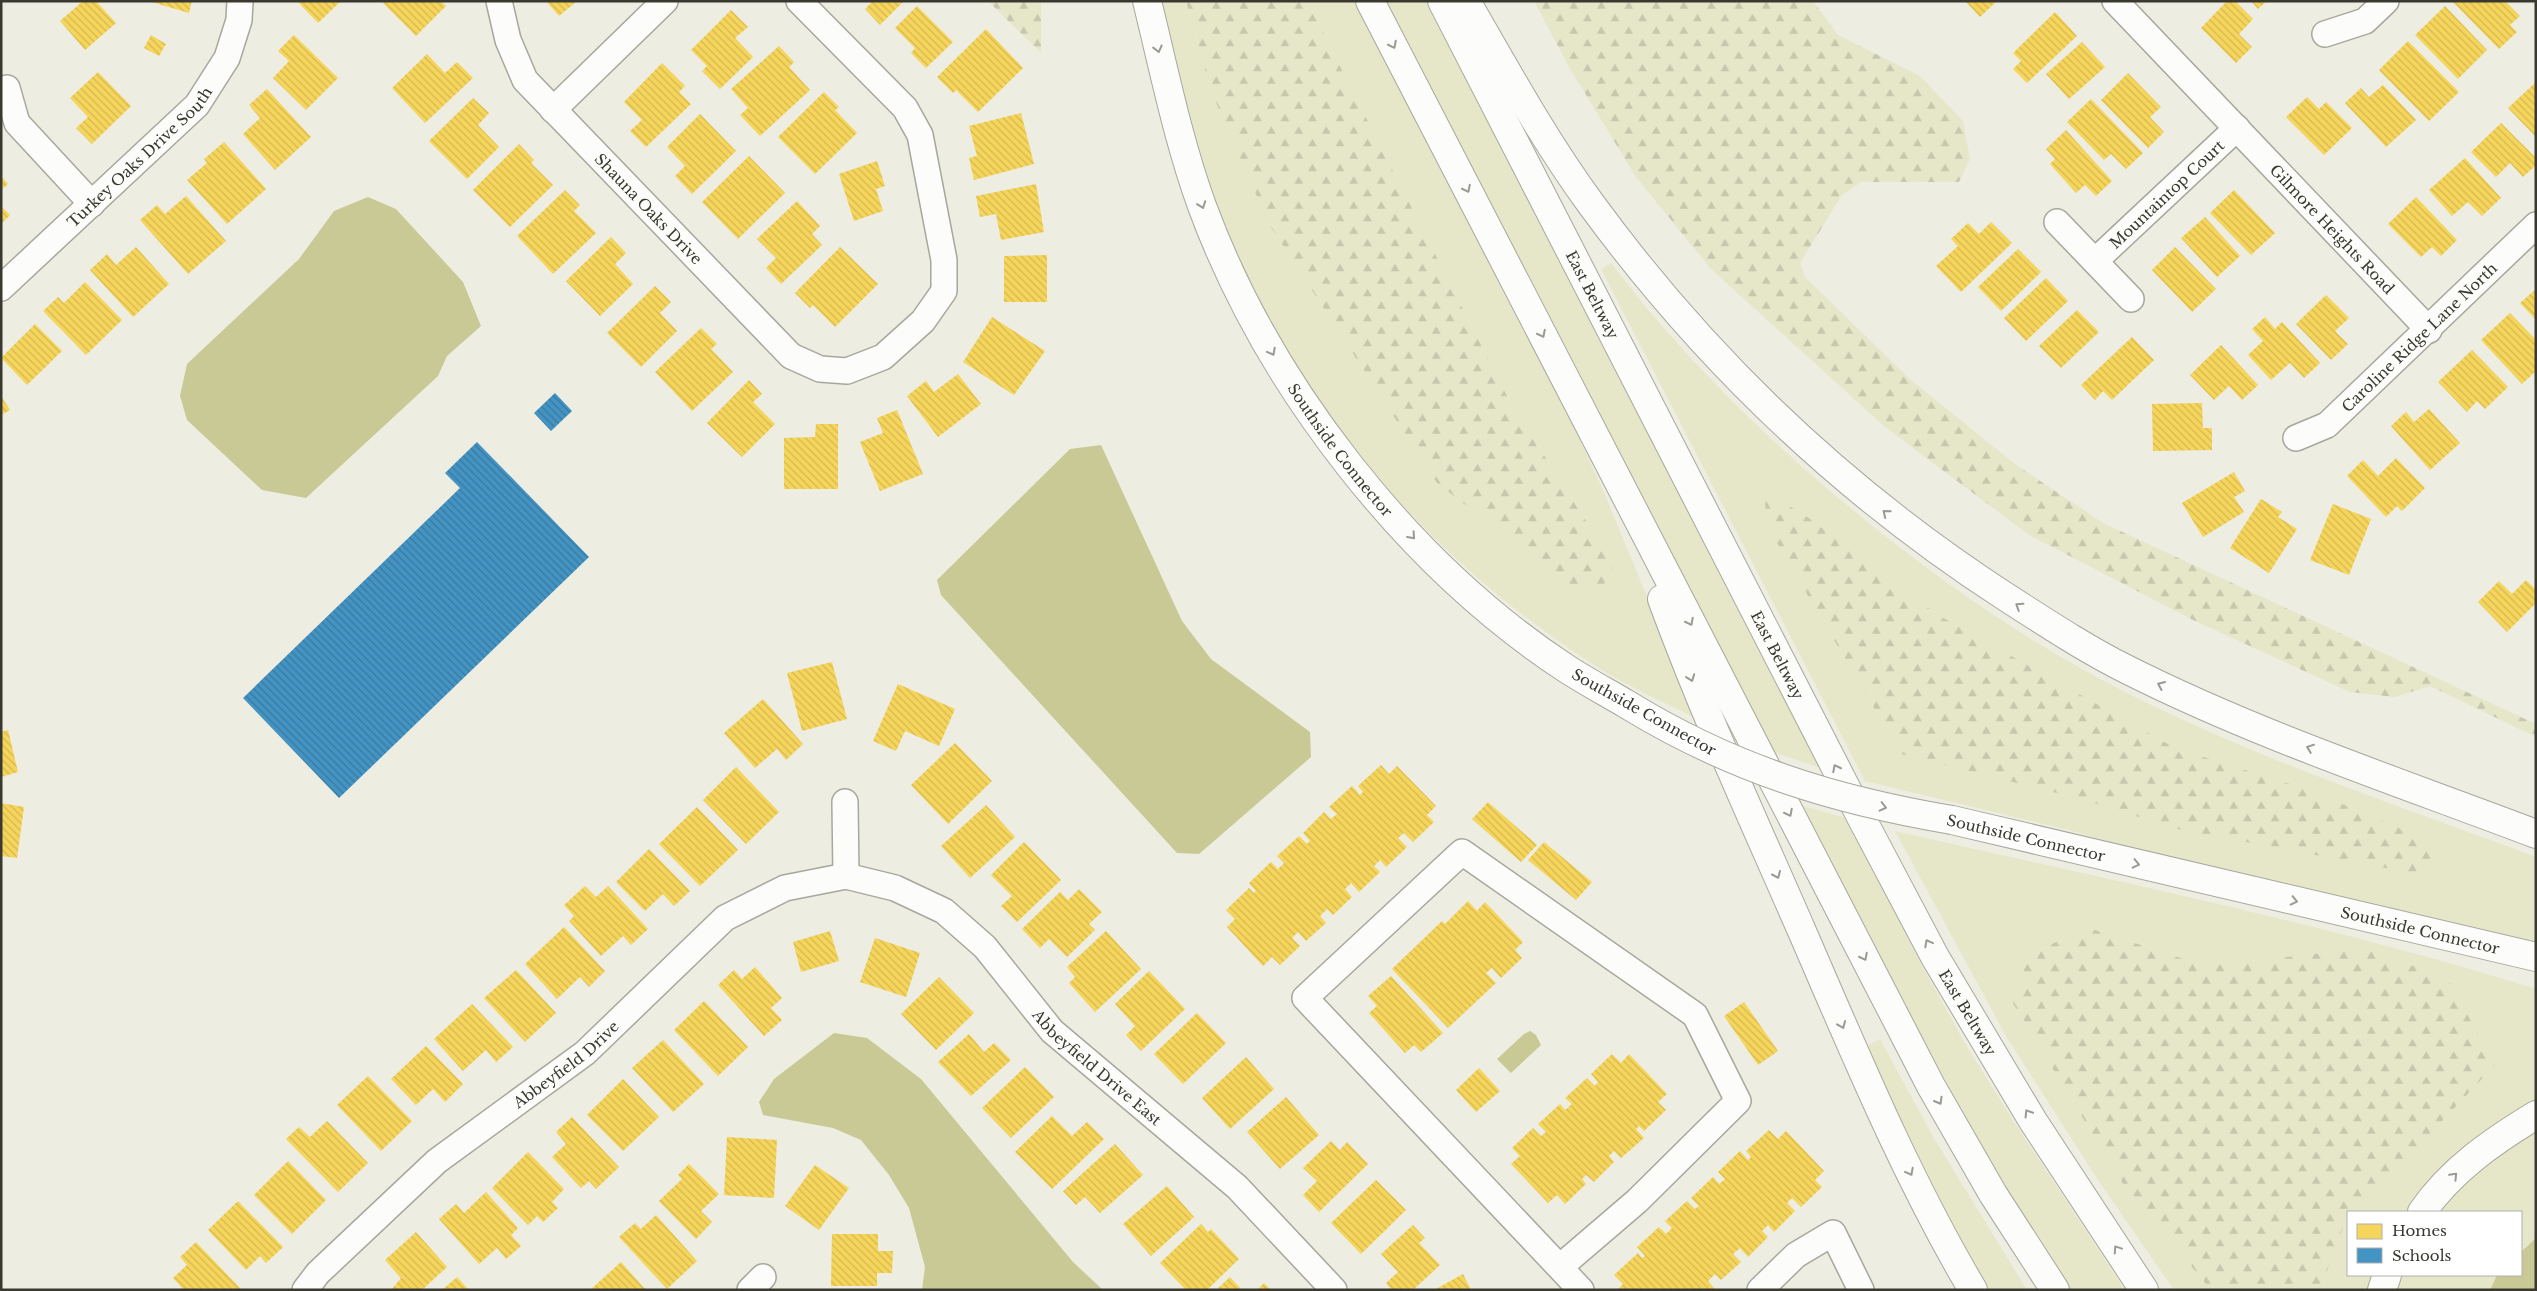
<svg xmlns="http://www.w3.org/2000/svg" width="2537" height="1291" font-family="'Libre Baskerville',serif">
<style>
.green{fill:#e6e7c9}
.forest{fill:url(#forest-firs)}
.water{fill:#c9c995}
.homes{fill:url(#homes-back-hatch)}
.schools{fill:url(#schools-back-hatch)}
.lines{fill:none;stroke-linecap:round;stroke-linejoin:round}
.street-casing{stroke:#a7a79e;stroke-width:28}
.highway-casing{stroke:#a7a79e;stroke-width:30}
.street{stroke:#fcfcfa;stroke-width:25}
.highway{stroke:#fcfcfa;stroke-width:28}
.highway-bridge-casing{stroke:#a7a79e;stroke-width:30;stroke-linecap:butt}
.highway-bridge{stroke:#fcfcfa;stroke-width:28}
.oneway{stroke:#9a9a95}
.labels{text-anchor:middle;dominant-baseline:central;stroke-width:5;stroke-linejoin:round;paint-order:stroke}
.street-label{font-size:15px;fill:#393930;stroke:#fff}
</style>
<defs>
<pattern id="forest-firs" width="22" height="20" patternUnits="userSpaceOnUse" patternTransform="scale(1.25)"><rect width="22" height="20" fill="#e6e7c9"/><path d="M5 1l3.5 6h-7zM16 11l3.5 6h-7z" fill="#c6c7ad"/></pattern>
<pattern id="homes-back-hatch" width="6" height="6" patternUnits="userSpaceOnUse" patternTransform="scale(1.25)"><rect width="6" height="6" fill="#f6d55c"/><path d="M-1 5l2 2M0 0l6 6M5-1l2 2" fill="none" stroke="#d4b850"/></pattern>
<pattern id="schools-back-hatch" width="6" height="6" patternUnits="userSpaceOnUse" patternTransform="scale(1.25)"><rect width="6" height="6" fill="#4393c3"/><path d="M-1 5l2 2M0 0l6 6M5-1l2 2" fill="none" stroke="#39799f"/></pattern>
</defs>
<rect width="100%" height="100%" fill="#edede1"/>
<path class="green" d="M1162 1H1186L1211 91 1614 565 1510 402 1307 1H1354L1561 400 1602 488 1698 719C1663 702 1627 686 1594 665 1430 560 1298 408 1226 227 1197 154 1180 77 1162 1Z
M1386 1H1426L1598 338 1824 769 1773 752Z
M1611 263C1692 370 1792 464 1898 546 1971 602 2047 653 2129 694 2260 760 2399 806 2536 857V943L2136 849 2068 830 1865 781 1601 269Z
M1803 806 1847 818 1922 966 1966 1045 2014 1122 2125 1290H2070C1968 1136 1888 969 1803 806Z
M1895 831C2109 880 2326 923 2536 989V1102L2408 1212H2356L2494 1065 2365 948 2205 966 2086 927 2030 955 2011 1000 2123 1184 2211 1290H2174L2098 1180 2006 1036Z
M1880 1039 1932 1135 2027 1290H1981L1861 1049Z
M2536 1128V1238L2521 1252V1212H2436L2461 1181Z
M2348 1220V1275H2374L2368 1290H2320L2344 1225Z
M2399 1275H2497L2490 1290H2393Z"/>
<path class="forest" d="M988 1H1041V53Z
M1186 1H1307L1510 402 1614 565 1603 586 1568 584 1437 483 1269 224 1211 91Z
M1534 1H1813L1838 35 1920 76 1963 121 1970 159 1959 182H1861L1842 195 1800 263 1805 277 1911 380 2015 464 2103 523 2536 724V737L2430 686 2395 697 2350 692 2193 620 2029 535 1885 427 1711 269 1636 177 1569 67Z
M1764 491 1806 516 1938 615 2175 748 2309 790 2425 839 2439 858 2413 873 2181 830 2077 798 1901 754 1767 526Z
M2086 927 2205 966 2365 948 2448 979 2495 1065 2356 1212H2348V1220L2344 1225 2320 1290H2211L2123 1184 2011 1000 2030 955Z"/>
<path class="water" d="M368 197 396 209 463 282 481 326 447 356 438 376 306 498 262 490 187 420 180 396 187 364 299 259 334 211Z
M1101 445 1182 621 1211 659 1310 732 1311 757 1199 854 1177 853 941 595 937 580 1070 449Z
M1530 1031 1536 1035 1541 1045 1511 1073 1497 1059 1524 1034Z
M834 1033 867 1038 921 1079 1073 1262 1103 1290H922L925 1267 909 1208 889 1175 861 1140 833 1128 763 1115 759 1102 774 1079Z
M2536 1238V1290H2490L2497 1275H2521V1252Z"/>
<path class="homes" d="M83 1H96L116 23 85 50 60 21Z
M148 1H192L189 13Z
M297 1H341L318 23Z
M385 1H441L446 6 416 36 383 3Z
M546 1H577L559 16Z
M869 1H904L880 25 865 9 871 3Z
M1965 1H1997L1980 17Z
M2227 1H2235L2253 19 2239 34 2252 47 2236 63 2201 28Z
M2251 1H2267L2258 9Z
M2452 1H2505L2520 16 2510 25 2517 32 2499 49Z
M917 6 953 42 926 68 911 53 915 48 895 28Z
M2445 6 2487 50 2458 79 2415 35Z
M731 10 748 27 735 38 753 57 720 89 702 71 707 66 691 50Z
M2055 12 2077 36 2027 83 2013 69 2021 61 2013 53Z
M986 29 1023 68 978 112 956 90 953 93 937 77Z
M151 35 166 44 159 56 144 48Z
M294 35 338 78 306 110 273 78 289 61 278 51Z
M2408 41 2459 92 2429 121 2379 70Z
M2082 42 2105 67 2069 99 2046 74Z
M779 46 794 62 789 67 810 90 760 136 740 115 748 108 731 89Z
M427 54 445 73 457 62 473 78 425 123 392 88Z
M662 63 685 86 679 92 691 104 646 147 630 131 642 120 624 102Z
M98 72 131 106 92 144 76 128 88 117 70 98Z
M2128 73 2161 107 2150 117 2164 132 2148 148 2101 100Z
M2536 82V137L2508 108Z
M2383 85 2416 120 2386 147 2345 103 2361 88 2369 97Z
M267 89 311 137 275 170 243 134 260 118 249 105Z
M824 92 839 107 835 110 857 133 815 174 778 137Z
M2307 97 2319 109 2326 102 2352 128 2324 155 2286 117Z
M473 98 489 113 478 125 499 147 467 179 429 141Z
M2091 99 2143 153 2126 169 2111 154 2104 160 2067 122Z
M1021 113 1034 164 974 180 969 158 977 156 969 126Z
M700 114 736 151 692 194 675 176 685 166 667 147Z
M2501 123 2536 158V165L2523 177 2510 163 2496 177 2471 152Z
M2066 130 2112 181 2096 196 2085 185 2076 193 2050 164 2055 159 2046 149Z
M224 142 266 189 227 224 187 180 207 163 204 159Z
M519 144 534 160 531 163 553 185 510 227 473 190Z
M749 156 785 193 738 239 702 202Z
M2465 158 2501 198 2482 216 2468 202 2452 216 2429 190Z
M877 161 885 186 876 189 883 211 854 221 839 174Z
M1 176 8 184 1 190Z
M1036 184 1044 232 1001 240 996 214 980 217 976 196Z
M565 190 580 205 574 211 596 233 553 274 517 236Z
M2234 190 2275 233 2251 255 2210 213Z
M186 196 226 241 188 274 140 220 157 205 165 214Z
M2416 197 2457 240 2441 256 2432 247 2421 257 2388 224Z
M797 201 820 226 812 234 822 245 781 284 766 268 776 258 757 239Z
M1 206 10 215 1 224Z
M2205 217 2240 256 2217 277 2181 238Z
M1991 222 2012 243 1961 292 1936 266 1958 246 1951 239 1968 223 1979 234Z
M611 237 626 253 615 264 633 284 600 316 566 281Z
M136 247 169 284 133 317 90 270 107 254 116 265Z
M840 247 878 284 835 327 813 305 810 308 795 293Z
M2175 247 2216 289 2192 312 2152 270Z
M2018 249 2041 272 2001 311 1978 287Z
M1047 255V302H1004V256Z
M2046 278 2068 301 2026 341 2004 318Z
M85 282 122 320 86 355 43 311 58 297 64 303Z
M655 286 671 302 660 313 677 331 641 367 607 333Z
M2536 289V320L2520 303Z
M2326 295 2349 318 2335 331 2348 344 2331 360 2296 324Z
M2077 310 2099 332 2061 368 2039 346Z
M2510 313 2536 340V371L2522 384 2481 340Z
M992 317 1045 351 1014 395 963 362Z
M2265 317 2275 329 2282 322 2320 363 2304 378 2290 363 2271 380 2248 355 2263 341 2252 329Z
M35 324 62 351 27 385 1 358Z
M701 328 717 344 711 349 733 372 692 411 655 372Z
M2132 337 2154 360 2112 400 2103 391 2095 400 2081 385Z
M2221 345 2258 385 2242 400 2229 386 2214 400 2190 375Z
M2472 350 2508 387 2485 409 2477 401 2467 412 2438 382Z
M958 374 981 404 938 437 907 396 926 381 934 392Z
M749 380 762 394 753 402 775 424 742 457 707 423Z
M1 396 10 410 1 415Z
M2202 403 2203 428H2212V450L2153 451 2152 404Z
M2429 409 2460 443 2430 470 2391 426 2406 412 2414 422Z
M897 410 923 474 880 491 860 442 883 433 877 418Z
M816 424H838V489H784V438L815 437Z
M2396 458 2425 488 2402 511 2397 506 2386 517 2347 476 2363 460 2378 476Z
M2234 472 2245 491 2234 497 2244 512 2203 537 2182 503Z
M2261 499 2282 512 2278 517 2297 529 2269 573 2230 548Z
M2333 504 2371 519 2349 575 2310 560Z
M2526 580 2536 590V603L2507 632 2478 602 2499 581 2512 594Z
M832 662 847 719 802 731 787 673Z
M898 684 955 709 939 746 905 731 896 751 873 741Z
M763 699 803 744 786 760 777 749 755 768 724 733Z
M8 730 18 772 1 777V732Z
M955 743 992 781 948 824 911 785Z
M1381 765 1389 774 1397 766 1436 806 1427 815 1434 822 1413 842 1404 833 1398 838 1407 847 1386 867 1380 860 1374 866 1380 872 1359 892 1351 883 1345 889 1352 897 1333 915 1327 909 1320 916 1326 923 1306 941 1298 932 1292 938 1300 946 1280 965 1272 957 1263 966 1227 927 1235 919 1226 910 1249 888 1254 893 1256 891 1249 883 1271 862 1278 869 1284 863 1277 856 1299 836 1307 844 1310 841 1303 833 1324 812 1331 819 1337 814 1329 807 1352 786 1360 795 1363 792 1358 786Z
M736 767 779 812 746 844 703 800Z
M1488 802 1537 845 1521 862 1472 819Z
M1 803 24 807 17 858 1 856Z
M986 805 1015 837 970 878 941 846Z
M697 807 738 850 700 886 659 844Z
M1024 842 1061 880 1017 922 1001 906 1012 896 991 875Z
M1544 842 1592 882 1576 900 1528 860Z
M649 849 690 891 674 906 663 894 645 911 616 882Z
M585 886 596 897 608 886 648 929 631 945 623 936 601 956 569 921 574 916 564 905Z
M1079 889 1102 912 1089 924 1095 930 1067 957 1049 939 1040 948 1022 929 1060 892 1068 900Z
M1468 901 1477 911 1485 902 1523 942 1515 950 1522 958 1501 978 1492 968 1486 973 1496 983 1448 1028 1392 969 1442 921 1445 924Z
M564 927 605 971 589 987 580 977 557 999 525 964Z
M830 931 839 961 801 972 793 942Z
M1106 931 1141 969 1095 1012 1069 983 1075 977 1067 967Z
M875 938 920 953 906 997 860 982Z
M755 967 782 998 771 1008 782 1020 764 1036 718 985 734 970 742 979Z
M516 970 556 1013 525 1042 484 998Z
M1149 971 1185 1009 1141 1051 1126 1035 1135 1026 1115 1004Z
M1391 976 1443 1033 1421 1052 1414 1045 1405 1053 1369 1013 1377 1006 1368 996Z
M939 977 974 1013 936 1050 901 1014Z
M704 1001 748 1047 718 1076 674 1030Z
M1744 1002 1778 1051 1758 1065 1724 1016Z
M472 1004 513 1047 496 1062 486 1050 463 1071 434 1039Z
M1197 1013 1226 1043 1183 1084 1154 1054Z
M969 1034 984 1052 994 1043 1011 1060 971 1096 938 1062Z
M663 1040 704 1084 673 1112 632 1068Z
M426 1046 463 1084 445 1102 433 1089 416 1105 391 1079Z
M1612 1054 1621 1063 1629 1054 1667 1094 1658 1102 1666 1110 1644 1131 1639 1126 1636 1129 1644 1138 1621 1158 1614 1151 1609 1156 1614 1162 1594 1182 1586 1175 1582 1179 1586 1184 1565 1204 1557 1195 1548 1203 1511 1164 1520 1156 1512 1148 1533 1128 1541 1136 1546 1132 1538 1124 1560 1104 1565 1110 1572 1104 1565 1098 1587 1078 1595 1086 1598 1082 1591 1074Z
M1246 1057 1274 1089 1230 1129 1202 1098Z
M1025 1067 1054 1097 1011 1138 982 1108Z
M1479 1068 1500 1091 1476 1112 1456 1090Z
M368 1076 412 1121 381 1151 337 1105Z
M623 1079 659 1117 623 1151 587 1115Z
M1286 1097 1319 1135 1280 1169 1247 1132Z
M1052 1116 1072 1136 1087 1122 1104 1139 1052 1189 1015 1152Z
M572 1117 619 1167 596 1189 589 1181 581 1188 552 1157 566 1144 556 1132Z
M327 1121 368 1163 338 1192 286 1139 299 1127 310 1137Z
M1769 1130 1778 1139 1786 1131 1824 1171 1815 1180 1822 1187 1801 1207 1792 1198 1787 1203 1795 1211 1774 1232 1768 1225 1762 1231 1768 1237 1748 1257 1740 1248 1733 1254 1741 1262 1721 1280 1715 1274 1708 1281 1714 1288 1712 1290H1617L1623 1284 1614 1275 1638 1253 1642 1258 1645 1256 1637 1247 1659 1227 1666 1234 1672 1228 1665 1221 1687 1201 1695 1209 1699 1206 1691 1198 1713 1177 1719 1184 1725 1179 1718 1172 1740 1151 1748 1160 1751 1157 1746 1151Z
M727 1137 777 1140 774 1198 724 1195Z
M1331 1141 1340 1150 1347 1142 1368 1164 1319 1212 1303 1195 1317 1181 1303 1168Z
M1115 1144 1143 1175 1100 1213 1085 1197 1076 1205 1063 1191Z
M528 1152 564 1189 552 1202 558 1208 543 1222 537 1216 528 1225 492 1188Z
M288 1161 326 1200 292 1234 254 1195Z
M689 1164 719 1194 701 1211 712 1222 696 1239 659 1201 682 1179 678 1175Z
M815 1165 849 1188 819 1230 785 1206Z
M1376 1180 1406 1210 1361 1254 1331 1223Z
M1167 1186 1194 1217 1151 1256 1123 1224Z
M486 1192 518 1228 511 1235 521 1246 506 1259 497 1248 479 1264 439 1219 456 1204 464 1213Z
M238 1201 283 1247 266 1263 260 1256 246 1270 208 1230Z
M656 1215 697 1261 667 1289 619 1237 635 1223 641 1229Z
M1201 1224 1208 1232 1211 1229 1239 1259 1207 1290H1186L1160 1263Z
M1413 1225 1425 1238 1419 1243 1440 1265 1413 1290H1392L1386 1283 1398 1272 1381 1254Z
M416 1232 447 1267 422 1290H391L401 1278 385 1260Z
M832 1234H878V1251H893L892 1273H877V1286H831Z
M196 1242 242 1290H184L173 1278 187 1265 180 1257Z
M621 1262 646 1290H590Z
M1463 1274 1471 1290H1434Z
M457 1277 469 1290H442Z
M1230 1277 1242 1290H1216Z
M1264 1283 1271 1290H1257Z"/>
<path class="schools" d="M555 393 572 411 551 431 534 413Z
M477 442 589 557 339 798 243 698 460 488 445 473Z"/>
<g class="lines">
<g class="street-casing">
<g id="street">
<path id="s1" d="M499 1 508 40 525 80 791 356 820 369 847 371 883 357 923 321 944 291V260L920 135 905 108 799 1"/>
<path id="s2" d="M2115 1 2429 330"/>
<path d="M2325 34 2365 21 2386 1"/>
<path d="M7 88 17 123 92 204"/>
<path d="M553 110 665 1"/>
<path d="M2057 222 2131 299"/>
<path id="s3" d="M2095 261 2237 128"/>
<path id="s4" d="M1 288 197 105 227 58 239 20 240 1"/>
<path id="s5" d="M2296 438 2327 425 2536 225"/>
<path d="M845 802 846 876"/>
<path d="M1560 1267 1637 1201 1738 1101 1695 1015 1462 852 1305 998 1581 1290"/>
<path id="s6" d="M305 1290 318 1273 437 1161 585 1053 725 918 785 888 846 876 895 888 944 911 985 947 1052 1031 1237 1187 1334 1290"/>
<path d="M750 1290 763 1277"/>
<path d="M1760 1290 1796 1255 1833 1233 1861 1290"/>
</g>
</g>
<g class="highway-casing">
<g id="highway">
<path id="s7" d="M1147 1C1164 70 1178 140 1202 206 1268 385 1407 564 1567 669 1587 682 1608 693 1628 705"/>
<path d="M1370 1 1931 1086 1993 1194 2055 1290"/>
<path id="s8" d="M1442 1 1861 817 1935 957 2033 1121 2144 1290"/>
<path d="M1466 1C1506 70 1544 140 1591 204 1705 360 1844 492 2006 597 2045 622 2084 648 2126 669 2257 735 2399 782 2536 834"/>
<path d="M1662 599C1703 711 1753 819 1801 929 1854 1051 1905 1175 1973 1290"/>
<path id="s9" d="M1952 820 2536 957"/>
<path d="M2422 1212C2451 1170 2493 1141 2536 1115"/>
<path d="M2382 1290 2387 1275"/>
</g>
</g>
<use href="#street" class="street"/>
<use href="#highway" class="highway"/>
<g class="highway-bridge-casing">
<path id="highway-bridge" d="M1628 705C1731 768 1833 800 1952 820"/>
</g>
<use href="#highway-bridge" class="highway-bridge"/>
</g>
<defs><path id="oneway-chevron" d="M-2-3.5L2.5 0L-2 3.5" fill="none" stroke-width="1.6" stroke-linecap="round" stroke-linejoin="round" transform="scale(1.25)"/></defs>
<g class="oneway">
<use href="#oneway-chevron" transform="translate(1393 45) rotate(63)"/>
<use href="#oneway-chevron" transform="translate(1158 49) rotate(76)"/>
<use href="#oneway-chevron" transform="translate(1467 189) rotate(63)"/>
<use href="#oneway-chevron" transform="translate(1202 205) rotate(70)"/>
<use href="#oneway-chevron" transform="translate(1542 334) rotate(63)"/>
<use href="#oneway-chevron" transform="translate(1272 352) rotate(62)"/>
<use href="#oneway-chevron" transform="translate(1886 513) rotate(-141)"/>
<use href="#oneway-chevron" transform="translate(1412 536) rotate(48)"/>
<use href="#oneway-chevron" transform="translate(2019 606) rotate(-147)"/>
<use href="#oneway-chevron" transform="translate(1690 622) rotate(63)"/>
<use href="#oneway-chevron" transform="translate(1691 678) rotate(70)"/>
<use href="#oneway-chevron" transform="translate(2161 685) rotate(-156)"/>
<use href="#oneway-chevron" transform="translate(2310 748) rotate(-159)"/>
<use href="#oneway-chevron" transform="translate(1836 768) rotate(-117)"/>
<use href="#oneway-chevron" transform="translate(1883 807) rotate(14)"/>
<use href="#oneway-chevron" transform="translate(1789 813) rotate(63)"/>
<use href="#oneway-chevron" transform="translate(2136 864) rotate(13)"/>
<use href="#oneway-chevron" transform="translate(1777 875) rotate(66)"/>
<use href="#oneway-chevron" transform="translate(2294 901) rotate(13)"/>
<use href="#oneway-chevron" transform="translate(1928 943) rotate(-118)"/>
<use href="#oneway-chevron" transform="translate(1864 957) rotate(63)"/>
<use href="#oneway-chevron" transform="translate(1842 1025) rotate(67)"/>
<use href="#oneway-chevron" transform="translate(1939 1101) rotate(60)"/>
<use href="#oneway-chevron" transform="translate(2028 1113) rotate(-122)"/>
<use href="#oneway-chevron" transform="translate(1910 1172) rotate(62)"/>
<use href="#oneway-chevron" transform="translate(2454 1176) rotate(-46)"/>
<use href="#oneway-chevron" transform="translate(2117 1249) rotate(-124)"/>
</g>
<g class="labels">
<g class="street-label">
<text stroke="none"><textPath href="#s4" startOffset="191">Turkey Oaks Drive South</textPath></text>
<text stroke="none"><textPath href="#s3" startOffset="98">Mountaintop Court</textPath></text>
<text stroke="none"><textPath href="#s1" startOffset="262">Shauna Oaks Drive</textPath></text>
<text stroke="none"><textPath href="#s2" startOffset="315">Gilmore Heights Road</textPath></text>
<text stroke="none"><textPath href="#s8" startOffset="330">East Beltway</textPath></text>
<text stroke="none"><textPath href="#s5" startOffset="161">Caroline Ridge Lane North</textPath></text>
<text stroke="none"><textPath href="#s7" startOffset="494">Southside Connector</textPath></text>
<text stroke="none"><textPath href="#s8" startOffset="735">East Beltway</textPath></text>
<text transform="translate(1644 712) rotate(29)">Southside Connector</text>
<text transform="translate(2026 838) rotate(13)">Southside Connector</text>
<text stroke="none"><textPath href="#s9" startOffset="481">Southside Connector</textPath></text>
<text stroke="none"><textPath href="#s8" startOffset="1140">East Beltway</textPath></text>
<text stroke="none"><textPath href="#s6" startOffset="346">Abbeyfield Drive</textPath></text>
<text stroke="none"><textPath href="#s6" startOffset="1016">Abbeyfield Drive East</textPath></text>
</g>
</g>
<rect width="2537" height="1291" fill="none" stroke="#393930" stroke-width="5"/>
<rect x="2347" y="1211" width="175" height="65" fill="#ffffff" stroke="#b0b0ac"/>
<rect x="2357" y="1224" width="25" height="15" fill="#f6d55c" stroke="#b0b0ac"/>
<text x="2392" y="1236" font-size="15" fill="#393930">Homes</text>
<rect x="2357" y="1248" width="25" height="15" fill="#4393c3" stroke="#b0b0ac"/>
<text x="2392" y="1261" font-size="15" fill="#393930">Schools</text>
</svg>
